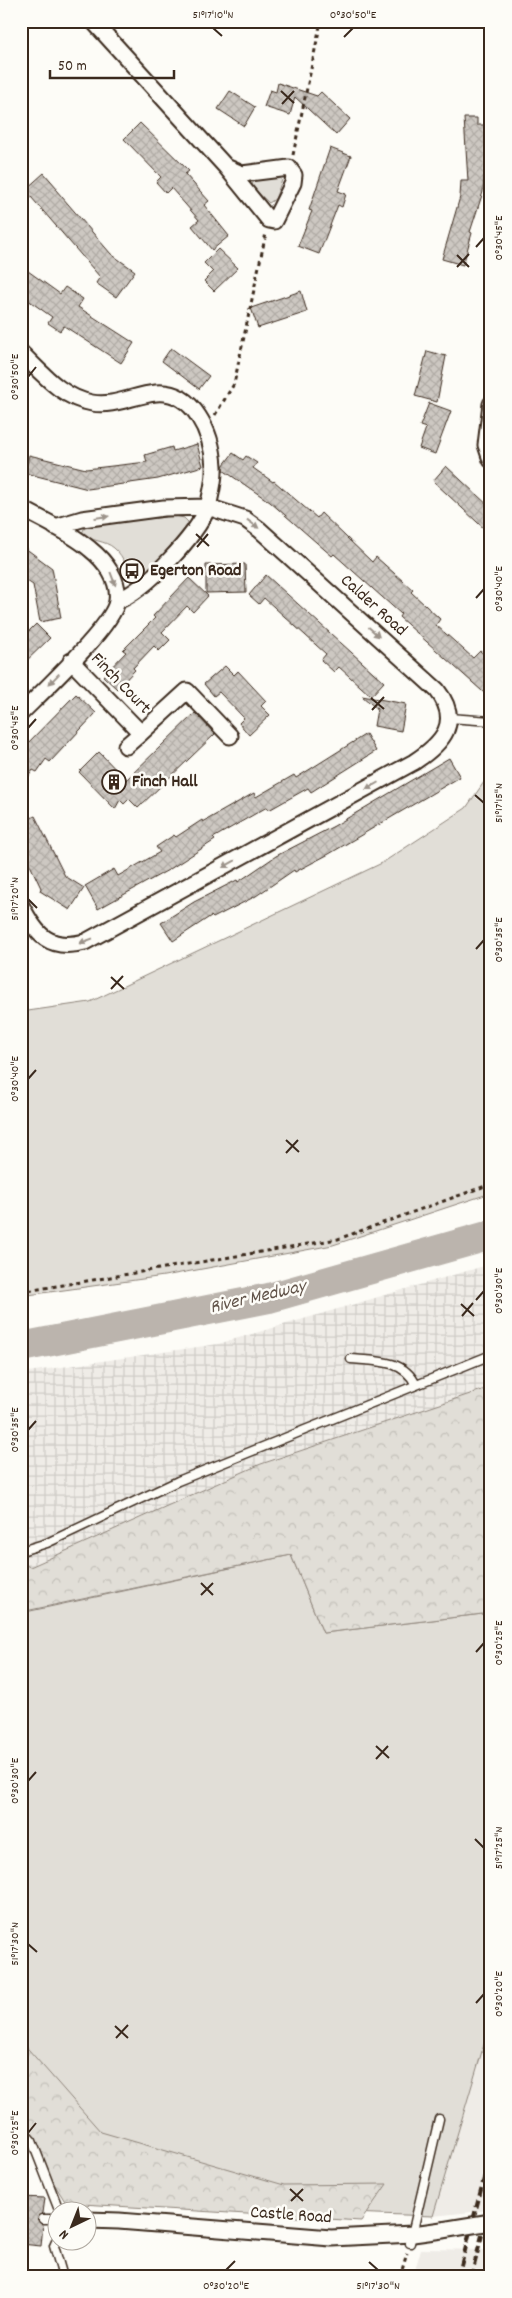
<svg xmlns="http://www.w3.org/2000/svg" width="512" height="2298" font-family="Dekko,sans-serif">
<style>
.built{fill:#efece7}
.industrial{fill:url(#industrial-grid)}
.green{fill:#e1ded7;stroke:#8e847a}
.forest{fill:url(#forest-crowns);stroke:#8e847a}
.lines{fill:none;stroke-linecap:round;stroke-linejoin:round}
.river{stroke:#bbb4ad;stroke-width:30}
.building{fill:url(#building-cross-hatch);stroke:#3b2a1e}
.service-casing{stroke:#3b2a1e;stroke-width:11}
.minor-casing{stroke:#3b2a1e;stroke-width:19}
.path{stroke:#3b2a1e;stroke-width:3;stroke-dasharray:4 4;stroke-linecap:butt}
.service{stroke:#fdfcf7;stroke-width:8}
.minor{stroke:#fdfcf7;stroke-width:15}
.rail{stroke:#3b2a1e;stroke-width:4;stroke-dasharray:8 4;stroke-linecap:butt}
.minor-bridge-casing{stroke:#3b2a1e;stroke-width:19;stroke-linecap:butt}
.minor-bridge{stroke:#fdfcf7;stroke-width:15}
.oneway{fill:#9c938a}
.ticks{fill:none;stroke:#3b2a1e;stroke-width:2}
.labels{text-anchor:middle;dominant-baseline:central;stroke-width:5;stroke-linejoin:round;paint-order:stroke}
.poi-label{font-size:18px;font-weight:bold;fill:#3b2a1e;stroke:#fdfcf7;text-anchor:start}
.street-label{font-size:18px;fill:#3b2a1e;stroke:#fdfcf7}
.water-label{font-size:19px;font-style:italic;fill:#615349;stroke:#fdfcf7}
.neatline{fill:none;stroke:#3b2a1e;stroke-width:2}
.ticks-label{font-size:12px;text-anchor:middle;fill:#3b2a1e}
</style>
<defs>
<pattern id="industrial-grid" width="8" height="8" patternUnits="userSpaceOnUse" patternTransform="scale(1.25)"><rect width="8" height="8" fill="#efece7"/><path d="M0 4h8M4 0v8" fill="none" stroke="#cecbc6"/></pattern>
<pattern id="forest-crowns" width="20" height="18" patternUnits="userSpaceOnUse" patternTransform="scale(1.25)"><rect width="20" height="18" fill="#e1ded7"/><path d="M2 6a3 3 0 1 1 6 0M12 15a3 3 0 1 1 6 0" fill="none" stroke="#c2bfb8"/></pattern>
<pattern id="building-cross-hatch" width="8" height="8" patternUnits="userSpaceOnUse" patternTransform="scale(1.25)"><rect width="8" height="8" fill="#cdc8c2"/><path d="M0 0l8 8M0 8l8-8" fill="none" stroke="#b1aca6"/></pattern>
</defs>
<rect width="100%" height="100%" fill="#fdfcf7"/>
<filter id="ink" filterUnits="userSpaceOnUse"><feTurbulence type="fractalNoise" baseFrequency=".02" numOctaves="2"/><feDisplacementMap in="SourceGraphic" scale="10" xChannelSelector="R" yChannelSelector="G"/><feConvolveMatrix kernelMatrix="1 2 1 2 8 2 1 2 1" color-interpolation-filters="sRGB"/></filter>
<g filter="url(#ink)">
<path class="built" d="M491 2021V2210L433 2216Z
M421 2249 491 2250V2277H413Z"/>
<path class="industrial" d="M484 1266 491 1281V1387L261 1464 30 1567 21 1565V1373L218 1344Z"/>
<path class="green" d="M274 174 282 180 275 199 269 203 254 189 252 184 255 180Z
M175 516 184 518 188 522 187 531 142 578 134 582C127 571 125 557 114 548 105 540 91 542 82 533L85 527 90 525Z
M491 772V1193L333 1245 164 1276 21 1296V998L28 1011 90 1002 382 863 466 808Z
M291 1555 323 1633 491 1613V2021L433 2216 66 2203 21 2107V1613Z"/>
<path class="forest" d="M491 1387V1613L323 1633 291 1555 21 1612V1563L30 1567 261 1464Z
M21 2041 101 2132 284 2185 387 2184 361 2221 66 2203 21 2130Z"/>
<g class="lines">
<path class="river" d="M21 1347 269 1298 491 1235"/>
</g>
<path class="building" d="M278 83 317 96 321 92 350 119 336 135 295 97 290 115 264 107 270 90 276 92Z
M230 91 255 107 244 126 218 109Z
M464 118H477V125H486L485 143H487L490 176H484L483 192 470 232 472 233 463 265 442 259 460 197 461 181H468Z
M140 123 189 171 185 174 209 201 204 205 229 236 212 250 192 226 199 220 171 188 166 193 156 182 161 177 124 139Z
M330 148 351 156 338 191 346 194 342 207 338 205 319 254 298 246 312 211 309 210Z
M44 173 57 188 56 190 111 254 135 271 116 297 96 283 100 277 25 190Z
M218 249 238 268 214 291 204 281 213 272 204 263Z
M21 266 60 294 65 287 83 299 78 307 134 343 121 363 64 326 60 331 48 323 52 317 21 295Z
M301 291 307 312 258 328 251 308Z
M171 348 209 376 199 389 162 361Z
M427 351 446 356 437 402 415 396Z
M429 403 451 411 435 454 419 448 426 428 420 426Z
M197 444 203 466 158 479 88 489 25 473 29 455 86 469 147 462 145 455 172 447 173 451Z
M233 453 243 460 246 456 257 463 253 468 273 482 274 481 317 518 321 513 372 562 376 557 413 590 411 592 440 619 436 625 473 658 480 651 491 660V699L399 617 401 614 334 554 332 556 270 502 223 470V466Z
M446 466 491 508V535L433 481Z
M21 545 52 568 61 618 40 622 33 585 21 577Z
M245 564 246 592 206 593V565Z
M266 575 384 682 371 696 339 667 334 672 321 660 326 654 264 598 259 604 249 595Z
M189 578 208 596 193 612 187 606 162 632 170 640 159 651 154 646 133 668 135 670 117 689 103 676 126 652 123 650 155 618 153 616Z
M36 624 50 638 21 666V639Z
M225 666 234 675 238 671 266 701 261 706 270 715 249 735 239 723 244 718 219 692 214 696 204 684Z
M76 694 96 713 50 762 46 759 37 772 33 770 21 787V750Z
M362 696 406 704 401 731 374 726 377 709Z
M195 713 215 734 138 808 129 799 124 804 120 800 115 809 79 772 99 752 126 780Z
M366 734 376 751 311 792 308 788 269 810 267 807 213 838 215 840 170 869 98 909 85 886 114 869 118 876 160 852 156 847 174 835 176 837 202 820 203 822 254 793 256 797 294 775 296 778Z
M449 758 460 777 329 854 295 872 294 870 256 896 213 918 211 916 173 941 161 923 194 902 237 880 238 882 276 856 334 826Z
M35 816 65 876 84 888 70 910 40 891 41 888 21 846V823Z
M21 2197 45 2198 43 2213 37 2219 43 2225 41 2246 21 2244Z"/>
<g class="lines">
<g class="service-casing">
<path id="service" d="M449 718 491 721
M351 1359C375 1361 404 1359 416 1385
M21 1551 47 1543 178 1481 491 1355
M21 2129 32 2141 59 2210
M43 2219H58
M58 2237 54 2246 63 2277
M410 2243 439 2119"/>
</g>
<g class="minor-casing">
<path id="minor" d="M93 21 226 167 269 220 274 221 293 183 294 175 289 168 242 174 226 167
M21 353C42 373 62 398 92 403 114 407 134 395 156 393 194 390 212 434 214 466 215 480 211 493 208 507L245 519 260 530 437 690C462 722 443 743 414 762L85 942C49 951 36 935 21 905
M491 404 486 445 491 460
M21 508C44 521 70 532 90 549 105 561 120 580 117 601 114 625 41 693 21 713
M55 527 82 519 164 508 208 507C196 536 146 590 117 601
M71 661 141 733 126 746
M141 733 187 691 230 736
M88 2220 119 2221 331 2238 413 2234 442 2230"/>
</g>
<path class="path" d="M293 155 321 21
M215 415 234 384 266 233
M21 1292 338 1239 491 1184
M400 2277 407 2253"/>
<use href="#service" class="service"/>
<use href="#minor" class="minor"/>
<path class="rail" d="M458 2277 491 2152
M471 2277 491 2201"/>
<g class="minor-bridge-casing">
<path id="minor-bridge" d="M442 2230 491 2222"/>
</g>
<use href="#minor-bridge" class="minor-bridge"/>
</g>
<defs><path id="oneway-solid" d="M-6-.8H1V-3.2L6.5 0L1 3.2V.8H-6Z" transform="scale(1.25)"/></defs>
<g class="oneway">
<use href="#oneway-solid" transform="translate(102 517) rotate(-7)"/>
<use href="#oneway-solid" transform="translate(253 524) rotate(36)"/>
<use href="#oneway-solid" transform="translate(113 579) rotate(69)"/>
<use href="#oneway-solid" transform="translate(374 632) rotate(42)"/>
<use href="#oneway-solid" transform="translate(54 679) rotate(134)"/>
<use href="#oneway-solid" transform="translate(372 786) rotate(150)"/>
<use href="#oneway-solid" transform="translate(229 864) rotate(151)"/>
<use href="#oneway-solid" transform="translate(86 941) rotate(159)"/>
</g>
</g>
<path class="ticks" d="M213 28 222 36M344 37 353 28M281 91 294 103M282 104 294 91M476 247 484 238M457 255 469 267M457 267 469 254M28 377 36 367M196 534 209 546M197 547 208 534M476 598 484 589M371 698 384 709M372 710 384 697M28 728 36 719M475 795 484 803M28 899 37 908M476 949 484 940M111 977 124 989M111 989 123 976M28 1079 36 1070M286 1140 299 1152M286 1153 298 1140M476 1300 484 1291M461 1304 474 1316M462 1316 473 1303M28 1430 36 1421M201 1583 213 1595M201 1595 213 1583M476 1652 484 1643M376 1746 389 1758M376 1759 388 1746M28 1781 36 1772M475 1839 484 1848M28 1944 37 1952M476 2003 484 1994M115 2026 128 2038M116 2038 128 2025M28 2133 36 2123M290 2189 303 2201M291 2201 303 2189M369 2262 378 2270M226 2270 235 2261"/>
<defs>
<g id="bus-ring" transform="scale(1.25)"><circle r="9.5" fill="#fdfcf7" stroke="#3b2a1e" stroke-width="1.5"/><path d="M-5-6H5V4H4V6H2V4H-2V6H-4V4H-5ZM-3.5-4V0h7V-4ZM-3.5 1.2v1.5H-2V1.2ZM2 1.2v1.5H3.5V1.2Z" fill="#3b2a1e"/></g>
<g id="building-ring" transform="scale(1.25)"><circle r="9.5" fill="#fdfcf7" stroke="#3b2a1e" stroke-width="1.5"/><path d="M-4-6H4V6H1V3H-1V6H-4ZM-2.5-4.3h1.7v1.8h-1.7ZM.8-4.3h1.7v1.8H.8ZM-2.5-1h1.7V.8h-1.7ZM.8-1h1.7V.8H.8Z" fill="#3b2a1e"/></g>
</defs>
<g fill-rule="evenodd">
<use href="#bus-ring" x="132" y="571"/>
<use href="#building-ring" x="114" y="782"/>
</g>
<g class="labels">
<g class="poi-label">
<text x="150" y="571">Egerton Road</text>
<text x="132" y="782">Finch Hall</text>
</g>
<g class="street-label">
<text transform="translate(373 606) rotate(42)">Calder Road</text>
<text transform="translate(120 684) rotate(46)">Finch Court</text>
<text transform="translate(291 2216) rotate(4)">Castle Road</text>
</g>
<g class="water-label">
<text transform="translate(258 1298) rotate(-13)">River Medway</text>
</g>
</g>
<rect width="512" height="2298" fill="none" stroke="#fdfcf7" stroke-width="55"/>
<g transform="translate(72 2226) rotate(223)"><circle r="24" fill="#fdfcf7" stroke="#afa8a0"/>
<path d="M0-4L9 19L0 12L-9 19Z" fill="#3b2a1e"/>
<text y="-8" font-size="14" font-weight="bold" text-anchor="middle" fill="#3b2a1e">N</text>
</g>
<path d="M50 70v8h124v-8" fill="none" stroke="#3b2a1e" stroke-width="2.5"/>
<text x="58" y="70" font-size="15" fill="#3b2a1e" stroke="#fdfcf7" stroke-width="4" paint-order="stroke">50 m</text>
<rect x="28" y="28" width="456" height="2242" class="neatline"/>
<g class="ticks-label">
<text x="213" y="18">51°17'10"N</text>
<text x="353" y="18">0°30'50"E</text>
<text transform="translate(498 238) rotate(-90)" y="4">0°30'45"E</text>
<text transform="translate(14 377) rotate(-90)" y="4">0°30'50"E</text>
<text transform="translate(498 589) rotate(-90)" y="4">0°30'40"E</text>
<text transform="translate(14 728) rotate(-90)" y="4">0°30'45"E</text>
<text transform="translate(498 803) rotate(-90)" y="4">51°17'15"N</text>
<text transform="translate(14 899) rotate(-90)" y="4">51°17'20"N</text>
<text transform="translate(498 940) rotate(-90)" y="4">0°30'35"E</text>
<text transform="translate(14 1079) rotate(-90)" y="4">0°30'40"E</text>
<text transform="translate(498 1291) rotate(-90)" y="4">0°30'30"E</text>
<text transform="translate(14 1430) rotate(-90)" y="4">0°30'35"E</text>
<text transform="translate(498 1643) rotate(-90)" y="4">0°30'25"E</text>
<text transform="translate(14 1781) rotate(-90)" y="4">0°30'30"E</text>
<text transform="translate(498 1848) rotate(-90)" y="4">51°17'25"N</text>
<text transform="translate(14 1944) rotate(-90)" y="4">51°17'30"N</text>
<text transform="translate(498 1994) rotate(-90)" y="4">0°30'20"E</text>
<text transform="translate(14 2133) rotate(-90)" y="4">0°30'25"E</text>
<text x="226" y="2289">0°30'20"E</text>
<text x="378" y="2289">51°17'30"N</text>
</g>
</svg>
